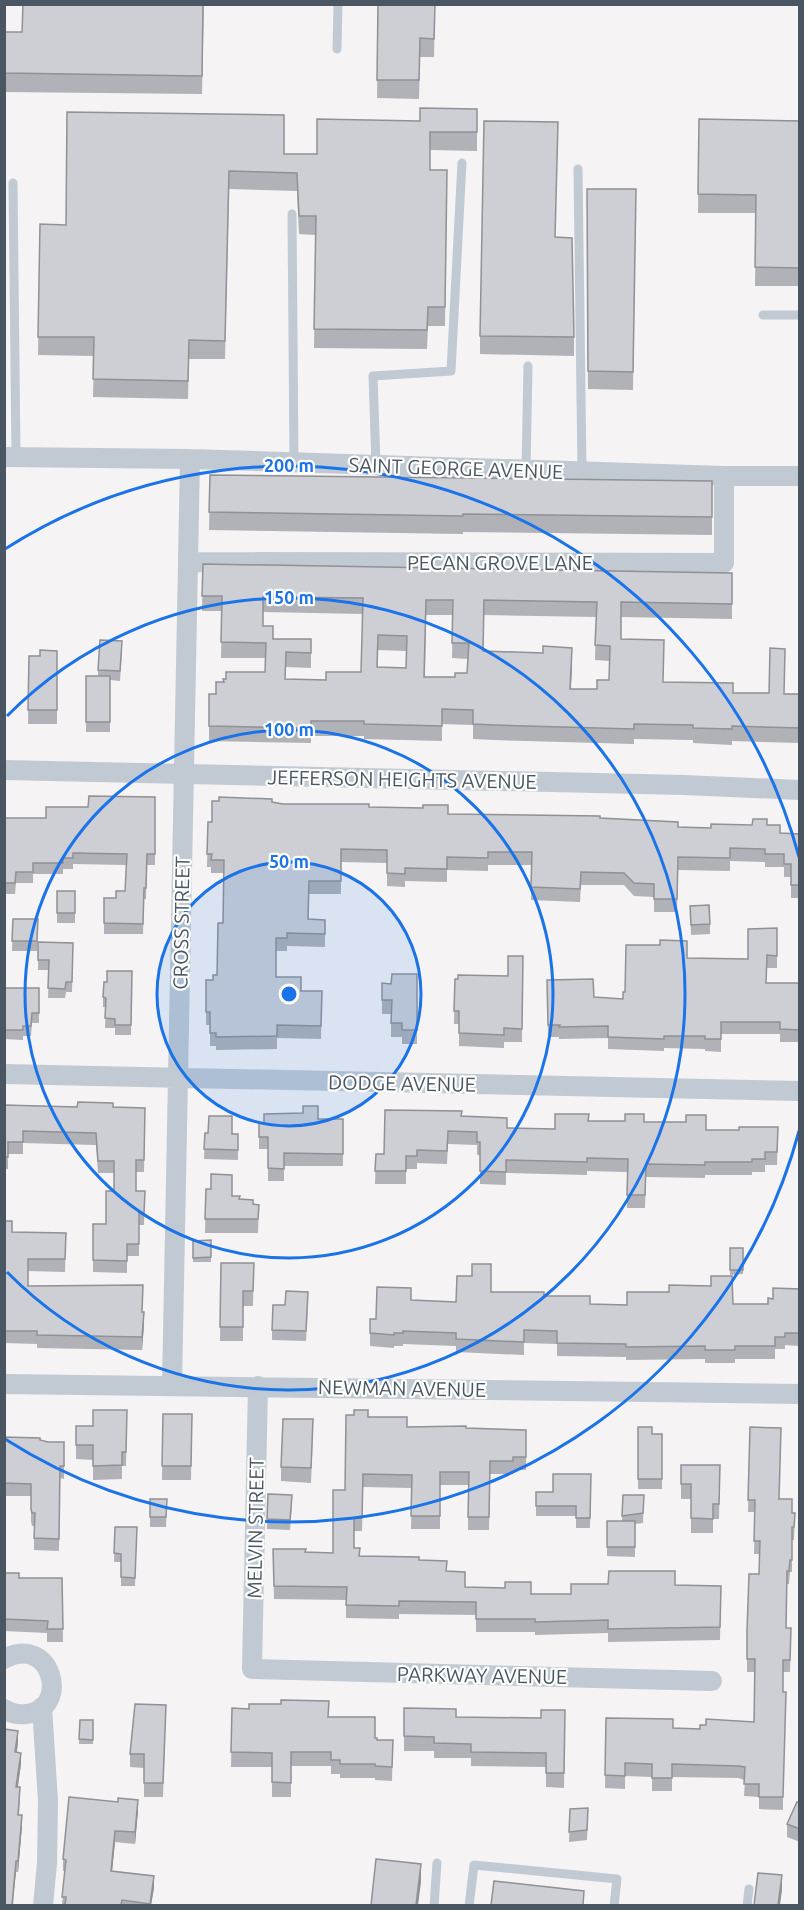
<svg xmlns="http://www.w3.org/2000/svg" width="804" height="1910" font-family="Ubuntu,sans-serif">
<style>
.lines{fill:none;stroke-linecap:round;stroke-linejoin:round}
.service{stroke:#c1cad2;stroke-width:9}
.minor{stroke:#c1cad2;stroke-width:20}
.wall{fill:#b0b2b7;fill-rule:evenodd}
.shaded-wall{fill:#909195}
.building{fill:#cdcfd5;stroke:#909195;stroke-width:1.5;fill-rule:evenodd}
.ring{fill:none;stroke:#1a73e8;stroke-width:3}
.labels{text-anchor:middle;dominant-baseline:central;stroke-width:4.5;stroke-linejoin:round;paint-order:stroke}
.street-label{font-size:20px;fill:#4a5661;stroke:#fff}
.centre{fill:#1a73e8;stroke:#fff;stroke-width:3}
.ring-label{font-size:18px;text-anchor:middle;font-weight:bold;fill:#1a73e8;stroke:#fff;stroke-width:4.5;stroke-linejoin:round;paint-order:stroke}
</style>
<rect width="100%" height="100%" fill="#f5f3f3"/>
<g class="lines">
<path class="service" d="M337 49 338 4
M578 169 582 472
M13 183 16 457
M292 214 294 463
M763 315H800
M376 465 373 376 451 371 462 163
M526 470 528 366
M434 1906 437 1863
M469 1906 474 1865 617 1879 614 1906
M747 1906 749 1889"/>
<path class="minor" d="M4 457 190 459 724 476H800
M189 562 724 563V476
M4 770 684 785 800 790
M4 1074 800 1091
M4 1384 800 1394
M172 1386 190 459
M258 1386 252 1669 712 1681
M4 1659C52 1633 71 1709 27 1714 19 1715 11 1714 4 1709
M42 1707 48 1801 47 1863 43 1906"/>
</g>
<path class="wall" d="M204 4 202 94 4 92V32H22Z
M378 4H435L434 57H420L419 99 377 98Z
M477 109V151L430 150V170H447L445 326H428L427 349 314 348 316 235 299 234 297 191 229 189 225 359H189L188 399 93 397 94 356 38 355 40 224 66 225 67 112 284 154H317L420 121Z
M699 119 800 121V286H755L756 213H698Z
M587 189H636L633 390 588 389Z
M556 237 574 337V356L480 354V336Z
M210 475 712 481V535L463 532V534L209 530Z
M203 564 732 573V619L621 617V639L663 682 733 693 800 694V743L732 741V745L693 743V740L634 739V744L494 740 473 739V725L442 724V741L364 739V736H311V743L209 741V694H216L223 682V679L265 672 266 658H221L222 611H202ZM263 612 363 614 361 672 326 680 285 679 286 667 311 668V639H273L263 626ZM426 615H453L452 658 468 659 467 673 455 677H425ZM484 615 596 617 595 660 610 661 609 680 597 689H571L572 663 483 651ZM378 650 406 651V668L378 667Z
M57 651V724H28L29 656H40Z
M122 651 120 681 110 680V732H86V676H98V670Z
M155 797V865H147L146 899H144L143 934H104V898H116L125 891 127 865 73 864V869H63V874H33V883H16L15 894H4V818H46L88 807Z
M272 802 283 804 369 807 448 814 600 818 678 827 711 828 767 825 780 833 800 834V898H791V877H784V867H765V862L730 861V871L678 870 677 912H654V897L634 896 624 885H581L580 902 531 900 532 865H488V871L447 870V882L405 881V887L387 886V863L341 862V894H309L308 919 325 920V947L287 946V951H276V977L301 991H322L321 1039 277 1038V1049L216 1050V1046H210V1025H206V980H213L217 975 223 923 224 873H211V867H207L208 822H212Z
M57 891H75V923H57Z
M690 906 710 924V934L691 935Z
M13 919H38L37 951H12Z
M777 928V968H767L766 983H800V1042H780V1034H721V1052L705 1051V1049L664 1048V1051L608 1049V1038L559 1039V1037H548L547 980 594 997 623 999 625 992 687 958 748 959Z
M38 942 73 943 72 992H66L65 998H48L49 970H38Z
M523 956 522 1042H504V1048L459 1046V1024H454L455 979 508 976Z
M132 971 131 1035H115V1028H105L106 1007H103V997L107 982Z
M417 974V1044H402V1037H391V1014H382V983L391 984Z
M4 988H39V1023H32L31 1036H23V1040L4 1039Z
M4 1105 145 1108 144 1172H136V1191H145L144 1225H139V1256H127V1273L93 1272V1224H106L114 1191V1173H98L96 1145 23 1143V1154H8V1169H4Z
M462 1116 507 1128 555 1129 589 1121 644 1122 706 1130H739L778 1127 777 1165H765V1172H752V1175H705V1178L646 1177 645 1208H627V1172L587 1171V1175L506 1173V1185L480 1184V1155H477V1145L448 1144 447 1164 417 1163V1169H406V1184H375L376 1154H384Z
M318 1119H343V1166H284V1181H268V1149H259V1123Z
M205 1133 238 1134V1160L204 1159Z
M206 1189 232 1196 253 1204 259 1205 258 1233H205Z
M4 1221 12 1232 66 1233 65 1272 28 1271V1286L143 1312 144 1325 142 1350 37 1348V1344L4 1343Z
M211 1240V1262H193V1241Z
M730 1248H743V1274L730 1275Z
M221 1263H254L253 1306H243V1341H220Z
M800 1289V1346L785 1345V1349H775V1359H735V1363H705V1359L626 1360V1357L557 1356V1344L524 1343V1355L456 1352V1346L403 1344V1346H394V1348L370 1346V1319H376L411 1300 456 1302 491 1292 544 1296 590 1304 627 1305 768 1304 773 1299Z
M308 1302 306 1341 272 1340V1330L285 1305Z
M127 1410 126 1466H122V1479L93 1480V1460L76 1459V1426H93Z
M163 1414H192L191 1480H162Z
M368 1417 407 1427 526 1430V1470H513V1474H490L489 1530H468V1485H440V1529H411L412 1488 363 1487 362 1531H354V1548L359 1556 419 1560 446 1571 465 1587 531 1594H571L675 1585 721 1586 720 1640 608 1642V1633L535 1635V1632H476V1615L399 1614V1619L346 1618V1600L274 1599 273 1549 306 1552 333 1553 345 1490Z
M638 1427 652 1434H662V1489H638Z
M750 1427 780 1499 792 1513H795L794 1540H792V1572H790L789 1584H787L786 1628H791L790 1672H783V1810L759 1809V1797L744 1796 745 1780 738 1778 672 1777V1791H652V1777L625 1776V1789L605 1788 606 1718 673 1728 700 1729 706 1725 754 1722V1672H747V1631L759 1574 760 1554H754L755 1512H748Z
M313 1434 311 1483 281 1481V1467Z
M4 1437 48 1442H64V1479L60 1478 59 1551 34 1550V1526H32L31 1521V1496H4Z
M681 1465H720L719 1519H713V1533H691V1499H681Z
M591 1474 590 1528H576V1516H536V1492H553Z
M268 1494 292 1505 290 1530 267 1529Z
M623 1495H644L643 1523 635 1524V1557L607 1556V1521H622Z
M150 1499H167L166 1527H150Z
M115 1527H137L135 1586H121V1562H114Z
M4 1573 19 1578H62L63 1642H47V1633L4 1631Z
M166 1705 163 1797H144V1768L130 1767V1754Z
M232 1708 329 1717 375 1738 377 1740H393L392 1781 375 1780V1778H340V1774H331V1766H291V1797H272V1767H231Z
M404 1708 456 1717 541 1718 565 1710 564 1788 546 1787V1767L471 1766V1758H434V1751H404Z
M80 1720H93V1744H79Z
M4 1729 18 1742 17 1752 21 1764 18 1787 20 1798 19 1815 22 1826 18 1872H16L13 1905H4Z
M800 1803V1842L787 1837V1824Z
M570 1809 588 1817 587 1840 569 1842Z
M138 1811 135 1844 115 1842 112 1871 154 1888 151 1905H62L65 1871H63V1859Z"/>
<path class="shaded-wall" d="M572 648V663L570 704V689Z
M144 1312V1325L142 1350V1337Z
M18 1731V1742L15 1763V1752Z
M21 1753V1764L16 1798V1787Z
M138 1800V1811L135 1844V1832Z
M22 1815V1826L18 1872V1861Z
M115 1831V1842L111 1882V1871Z
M16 1861V1872L12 1905V1898Z
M421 1864V1882L418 1905H416Z
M782 1875V1890L780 1905H778Z
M154 1876V1888L151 1905H150Z"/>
<path class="building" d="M23 4H203L202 76 4 73V32H22Z
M378 4H435L434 39 420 38 419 80H377Z
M420 108 477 109V132H430V170H447L445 307H428L427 330 314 329 316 216H299L297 173 229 171 225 341 189 340 188 381 93 379 94 337H38L40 224 66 225 67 112 284 115V154H317V119L420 121Z
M699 119 800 121V268L755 267 756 195 698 194Z
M484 121 558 122 555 237 572 238 574 337 480 336Z
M587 189H636L633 372 588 371Z
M210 475 712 481V517L463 514V516L209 512Z
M203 564 732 573V604L621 602V639L664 640 663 682 733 683V693H769L770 648 785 649 784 694H800V728L732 726V729L693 728V725L634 724V729L494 725 473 724V710L442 709V726L364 724V721H311V728L209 726V694H216V682H224L223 679H226V672H265L266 643 221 642 222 596H202ZM263 597 363 598 361 672H326V680L285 679 286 652 311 653V639H273V626H263ZM426 600H453L452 643H469L467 673H455V677H424ZM484 600 597 602 595 645 610 646 609 680H597V689H570L572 648 543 646V653L483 651ZM378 635 407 636 406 668 377 667Z
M100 640 122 641 120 671 98 670Z
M40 650 57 651V710H28L29 656H40Z
M86 676H110V722H86Z
M89 796 155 797V854H147L146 888H144L143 924 104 923V898H116V891H125L127 854 73 853V858H63V863H33V872H16L15 883H4V818H46V807H88Z
M219 797 272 799V802L283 804H369V807L423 808V805H448V814L600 816V818L678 822V827L711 828V824L752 825 753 819H767V825H780V833L800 834V885H791V864H784V854H765V849L730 848V858L678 857 677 899H654V884L634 883 624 873 581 872 580 889 531 887 532 852H488V858L447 857V869L405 868V874L387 873V850L341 849V881H309L308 919 325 920V934L287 933V938H276V977H301V991H322L321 1026 277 1025V1036L216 1037V1033H210V1012H206V980H213V975H217L218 923H223L224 860H211L212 854H207L208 822H212V801H219Z
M57 891H75V913H57Z
M709 905 710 924 691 925 690 906Z
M13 919H38L37 941H12Z
M777 928V956L767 955 766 983H800V1030L780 1029V1022H721V1039H705V1036H664V1039L608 1037V1026L559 1027 560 1025H548L547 980 593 979 594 997 623 999V992H625L626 945H660V940L687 941V958L748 959V929Z
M38 942 73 943 72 982H66L65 989 48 988 49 960H38Z
M508 956H523L522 1029 504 1028V1035L459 1033V1011H454L455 979H458V975L508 976Z
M107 971H132L131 1025H115V1019L105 1018 106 998 103 997 104 982H107Z
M392 974H417V1030H402V1023H391L392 1000H382V983L391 984Z
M4 988H39V1013H32L31 1026H23V1030H4Z
M78 1102 113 1103V1107L145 1108 144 1160H136V1191H145L144 1213H139V1244H127V1261L93 1260V1224H106V1191H114V1161H98L96 1133 23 1131V1142H8V1157H4V1105L77 1107Z
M303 1106H318V1119H343V1154L284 1153V1169L268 1168V1137H259V1123H264V1114L303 1113Z
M385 1110 462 1111 461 1116 507 1118V1128L555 1129V1114H589L588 1121H625V1114H644V1122H686V1115H706V1130H739V1127H778L777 1152H765V1159H752V1162H705V1165L646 1164 645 1195H627L628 1159 587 1158V1162L506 1160V1172L480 1171V1142H477V1132L448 1131 447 1151 417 1150V1156H406V1171H375L376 1154H384Z
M209 1116H232V1134H238V1150L204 1149 205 1133H208Z
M211 1174 232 1175V1196H240L239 1199 253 1200V1204L259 1205 258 1219H205L206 1189H211Z
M4 1221H12V1232L66 1233 65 1259H28V1286L143 1285 142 1312H144L142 1337 37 1335V1331H4Z
M211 1240V1257L193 1258V1241Z
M730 1248H743V1270H730Z
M221 1263H254L253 1291H243V1327H220Z
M472 1264H491V1292H544V1296H590V1304L627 1305V1292H669V1285L711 1286V1276H732L733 1304H768V1298L773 1299V1288L800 1289V1333H785V1337H775V1346H735V1350H705V1346L626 1347V1344L557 1343V1331L524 1330V1342L456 1339V1333L403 1331V1333H394V1335L370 1333V1319H376L377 1287 411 1288V1300L456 1302 457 1276H472Z
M286 1291 308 1292 306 1331 272 1330 273 1305H285Z
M93 1410H127L126 1452H122V1465L93 1466V1445H76V1426H93Z
M354 1410H368V1417H407V1427L466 1426V1428L526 1430V1457H513V1461H490L489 1517H468L469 1472H440V1516H411L412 1475 363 1474 362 1518H354V1548H360L359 1556 419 1557V1560L447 1561 446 1571 465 1572V1587L505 1588V1582H531V1594H571V1584H608L609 1571H675V1585L721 1586 720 1627 608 1629V1620L535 1622V1619H476V1602L399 1601V1606L346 1605 347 1587 274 1586 273 1549H306L305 1552 333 1553V1490H345L346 1415H354Z
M163 1414H192L191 1466H162Z
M283 1419H313L311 1468 281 1467Z
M638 1427H652V1434H662V1479H638Z
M750 1427 781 1428 779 1499H792V1513H795L794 1527H792V1560H790L789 1571H787L786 1628H791L790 1660H783V1692H786L783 1797H759V1784H744L745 1767 738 1766 672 1764V1778H652V1764L625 1763V1776L605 1775 606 1718 673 1719V1728L700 1729V1725H706V1719L754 1722 755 1659H747V1631L749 1574H759L760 1541H754L755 1500H748Z
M4 1437 40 1438V1440L48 1442H64V1466H60L59 1539 34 1538 35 1513H32L31 1509V1484L4 1483Z
M681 1465H720L719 1504H713V1519L691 1518V1484H681Z
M553 1474H591L590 1518H576V1506H536V1492H553Z
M268 1494 292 1495 290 1520 267 1519Z
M623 1495H644L643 1513 622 1516Z
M150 1499H167L166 1517H150Z
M607 1521H635V1547H607Z
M115 1527H137L135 1578 121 1577V1554L114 1553Z
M4 1573H19V1578H62L63 1629H47L48 1621 4 1619Z
M281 1700 329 1701 328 1717H375V1738H377V1740H393L392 1767 375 1766V1764H340V1760H331V1752H291V1783L272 1782V1753L231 1752 232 1708 249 1709V1704H281Z
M135 1704 166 1705 163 1783H144V1754H130Z
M404 1708 456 1709V1717L541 1718V1710H565L564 1773H546V1753L471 1752V1744L434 1743V1737L404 1736Z
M80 1720H93V1740L79 1739Z
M4 1729 18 1731 15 1752 21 1753 16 1787H20L18 1815H22L18 1861H16L12 1905H4Z
M69 1797 118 1802V1798L138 1800 135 1832 115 1831 111 1871 154 1876 150 1904 122 1900 121 1905H65L66 1897H62L66 1860 63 1859Z
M797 1802 800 1803V1829L787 1824Z
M588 1808 587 1830 569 1832 570 1809Z
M376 1859 421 1864 416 1905H371Z
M758 1873 782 1875 778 1905H754Z
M494 1881 584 1891 583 1905H491Z"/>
<circle cx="289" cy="994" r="132" fill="#1a73e8" fill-opacity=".12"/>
<g class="ring">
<circle cx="289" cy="994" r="132"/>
<circle cx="289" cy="994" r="264"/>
<path d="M7 716A396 396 0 1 1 7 1272"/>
<path d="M799 1131A528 528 0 0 1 5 1439M5 549A528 528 0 0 1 799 857"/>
</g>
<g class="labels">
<g class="street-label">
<text transform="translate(456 468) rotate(2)">SAINT GEORGE AVENUE</text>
<text x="500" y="562">PECAN GROVE LANE</text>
<text transform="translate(402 779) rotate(1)">JEFFERSON HEIGHTS AVENUE</text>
<text transform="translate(181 923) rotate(-89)">CROSS STREET</text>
<text transform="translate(402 1083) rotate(1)">DODGE AVENUE</text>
<text transform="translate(402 1388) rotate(1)">NEWMAN AVENUE</text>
<text transform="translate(255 1528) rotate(-89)">MELVIN STREET</text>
<text transform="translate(482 1675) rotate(1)">PARKWAY AVENUE</text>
</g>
</g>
<circle cx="289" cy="994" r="9" class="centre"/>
<g class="ring-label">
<text x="289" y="472">200 m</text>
<text x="289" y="604">150 m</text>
<text x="289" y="736">100 m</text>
<text x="289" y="868">50 m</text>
</g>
<rect width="804" height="1910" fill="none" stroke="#4a5661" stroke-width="12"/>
</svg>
